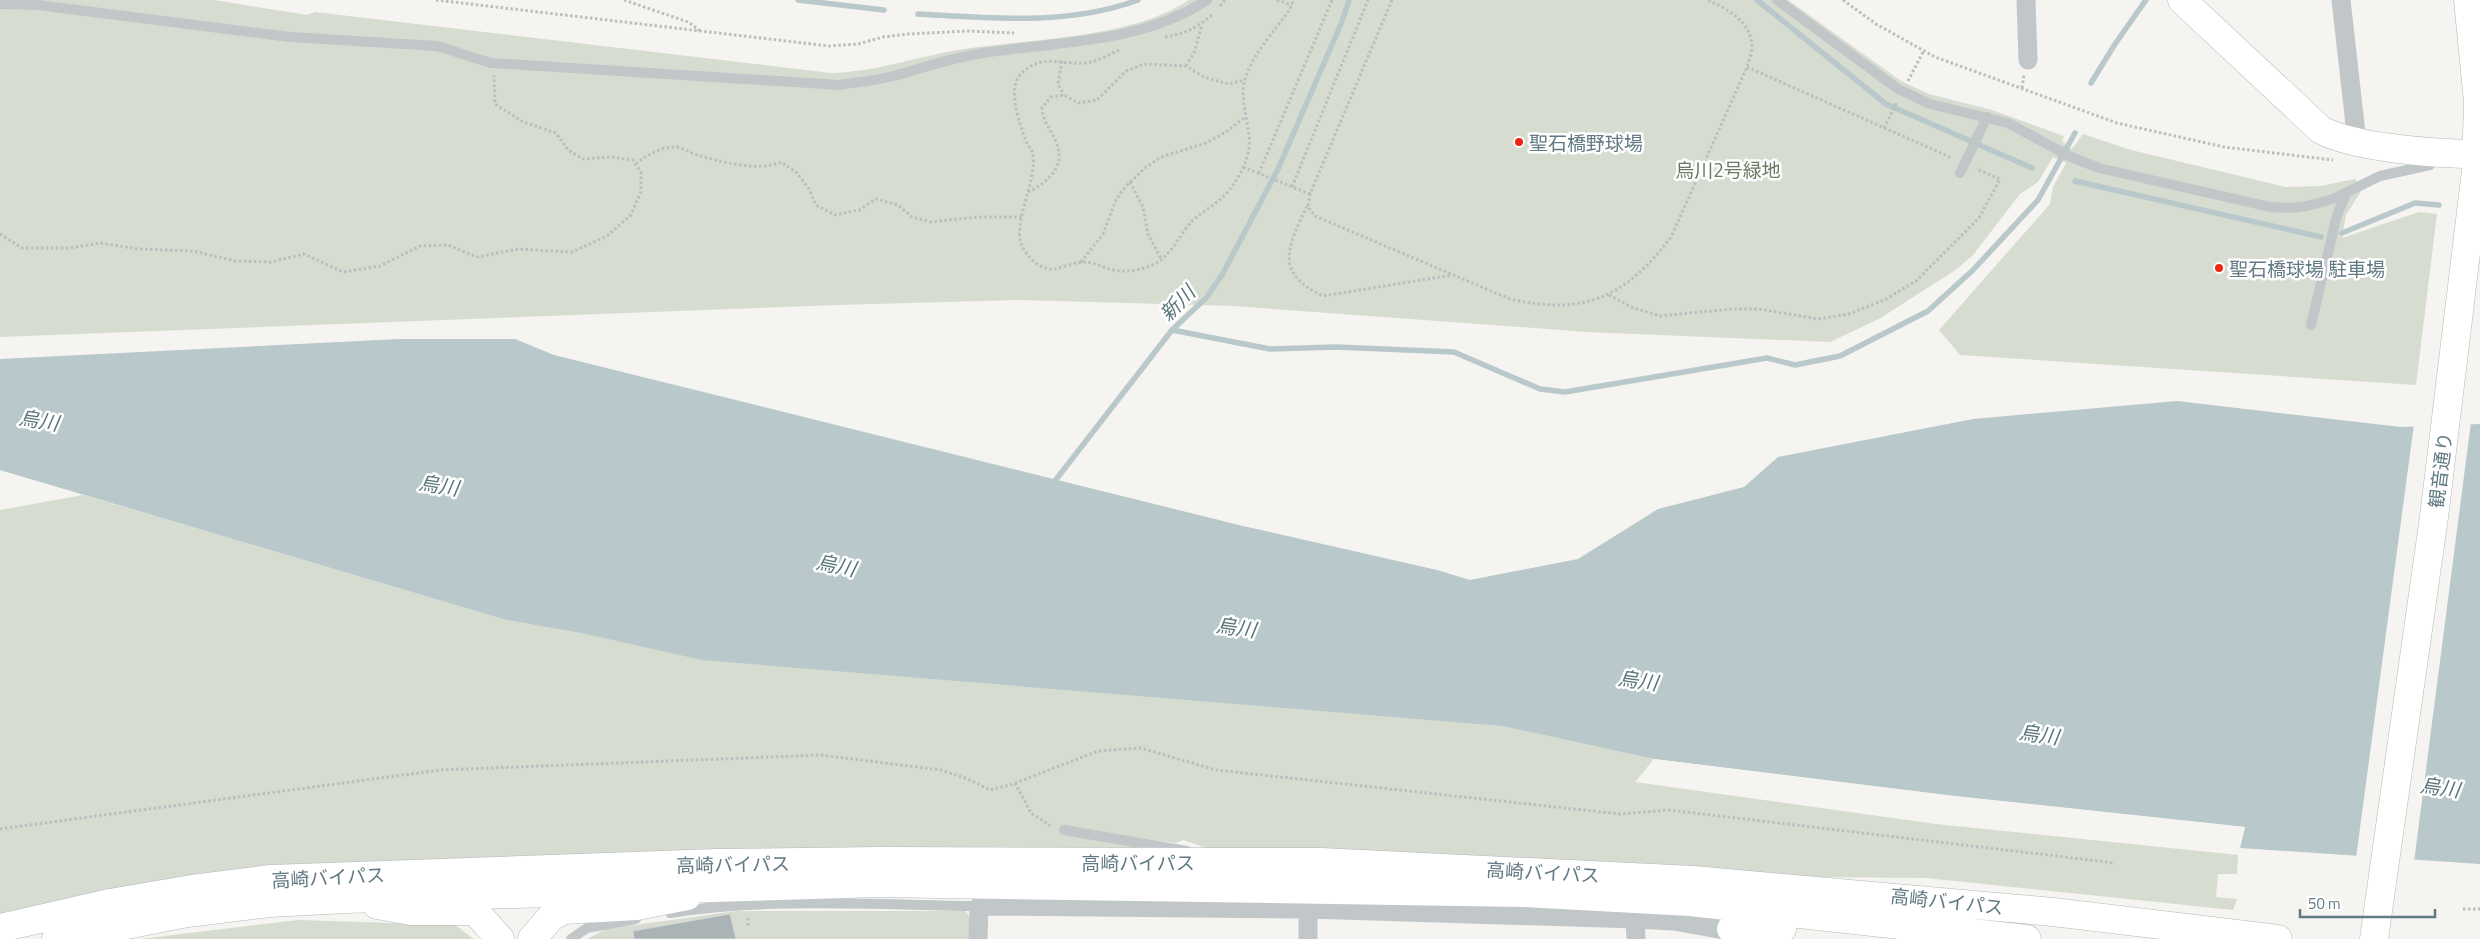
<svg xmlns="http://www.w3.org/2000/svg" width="2480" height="939" font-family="'Titillium Web','Noto Sans JP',sans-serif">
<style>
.green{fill:#d7dcd1}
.water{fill:#b8c8cb}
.pier{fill:#f5f4f0}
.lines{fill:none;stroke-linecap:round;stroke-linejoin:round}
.stream{stroke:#b8c8cb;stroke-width:5.5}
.building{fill:#aab4b7;stroke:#d6d5d3}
.secondary-casing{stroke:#b3babd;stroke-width:29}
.primary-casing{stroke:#b2b8ba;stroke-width:29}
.highway-casing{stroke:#b3b8ba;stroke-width:29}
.path{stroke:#babebf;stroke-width:3;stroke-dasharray:2.5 2.5;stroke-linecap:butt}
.lane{stroke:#c1c6c8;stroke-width:10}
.street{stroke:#c1c6c8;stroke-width:19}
.secondary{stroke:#fff;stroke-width:28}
.primary{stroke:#fff;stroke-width:28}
.highway{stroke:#fff;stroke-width:28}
.poi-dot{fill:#f02514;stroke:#fff;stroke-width:2}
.labels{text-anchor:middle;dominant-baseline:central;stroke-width:5;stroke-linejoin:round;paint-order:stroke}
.poi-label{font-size:19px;fill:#617a83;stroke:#fff;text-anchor:start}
.park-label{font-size:19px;fill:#6a7a60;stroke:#fff}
.street-label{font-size:19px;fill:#617a83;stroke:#fff}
.water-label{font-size:20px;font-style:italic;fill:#58767a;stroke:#fff}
</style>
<rect width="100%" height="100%" fill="#f5f4f0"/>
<path class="green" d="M0 0H214L307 15 315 12 831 73C875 72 915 57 958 50 1029 38 1128 40 1189 0H1788L1901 81 1929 94 1992 110 2064 136 2062 141 2072 149 2083 134 2131 150 2286 187 2320 186 2355 179 2363 188 2346 215 2342 238 2419 212 2437 214 2416 385 1960 355 1939 330 2050 204 2053 187 2066 163 2053 157 2038 182 2020 194 1973 255 1957 269 1879 319 1830 342 1587 332 1234 306 1019 300 837 305 0 337Z
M83 495 506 620 586 634 1502 726 1654 759 1635 782 1936 824 2238 855 2237 874H2218L2216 897 2237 899 2233 910 1926 878 1811 877 1221 853 1183 840 1176 843 1107 834 1064 835 1162 850 120 888 54 901 0 917V510Z
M736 911H965L973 920 972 939H587L606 929Z
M298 920 455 925 474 939H140Z"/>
<path class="water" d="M398 339H515L554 355 1243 526 1437 570 1470 580 1578 559 1658 509 1744 487 1778 457 1973 419 2177 401 2401 427 2480 424V864L2240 848 2245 827 1954 796 1654 759 1502 726 702 660 586 634 506 620 0 470V359Z"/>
<path class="pier" d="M2471 422 2414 862 2356 858 2414 424Z
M1654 759 1954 796 2245 827 2239 851 2237 848 2242 829 1953 799 1652 761Z"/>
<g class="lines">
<path class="stream" d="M798 0 884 10
M1757 0 1886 104 2032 168
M918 14C991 18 1068 26 1138 0
M2091 83 2115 44 2146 0
M2075 181 2321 237
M2342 233 2415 203 2439 205
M1172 330 1270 349 1336 347 1454 352 1540 389 1565 392 1767 358 1795 365 1840 356 1928 311 1973 270 2038 200 2075 133
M1051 486 1172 330 1206 298 1222 275 1278 169 1341 24 1349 0"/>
</g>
<path class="building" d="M730 914 736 939H634L633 931Z"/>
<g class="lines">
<g class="secondary-casing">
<path id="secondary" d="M2182 0 2321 130C2355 148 2437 154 2477 154
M377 905 411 911H475L500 939
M532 939 551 917 564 910 637 906 687 896"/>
</g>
<g class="primary-casing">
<path id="primary" d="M2374 939 2434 517 2476 171 2478 102 2468 0"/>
</g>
<g class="highway-casing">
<path id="highway" d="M0 928 110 903 192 889 271 879 716 863 881 861 1190 862H1321L1693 880 2053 912 2278 939
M1731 929 1760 925 1782 929
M56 939 187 913 270 903 346 899 879 883 1523 893 1690 902 2027 939"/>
</g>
<path class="path" d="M436 0 829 46 858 44 883 37 908 34 967 31 1014 33
M624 0 688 22 702 32
M1277 0 1292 5
M1392 0 1310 194 1308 207 1315 216 1510 299C1584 316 1626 297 1671 237L1747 67C1748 62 1752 54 1752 48 1752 22 1728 9 1707 0
M1843 0 1876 24 1935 57 2117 123 2224 147 2333 160
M1220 6 1225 0
M1165 37C1185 34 1198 27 1213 14
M1119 50C1110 54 1100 60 1091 62 1064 68 1043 50 1020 75 1007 90 1020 124 1026 141 1027 145 1032 149 1033 154 1037 178 1016 217 1020 239 1023 254 1039 271 1055 269 1064 267 1075 262 1084 262 1094 262 1104 268 1113 270 1127 273 1142 270 1154 264 1171 256 1179 236 1191 222 1201 212 1214 206 1224 196 1238 182 1252 156 1249 135 1247 118 1241 100 1244 83 1250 56 1275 31 1290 9L1294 0
M1062 61 1058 84 1064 95
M1186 66 1194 53 1202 25
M1747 67 1952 158
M1908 81 1924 50
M2022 88 2024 75
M1884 128 1897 102
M636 164C646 155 661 147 675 147 682 147 690 153 697 155 721 162 758 172 781 162L797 173 809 189 816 205 835 215 859 210 876 199 898 205 912 217 931 222 978 217H1023
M1243 167 1310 194
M1259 173 1332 0
M1130 182 1143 207 1148 234 1161 259
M1292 187 1368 0
M1028 192C1046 184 1066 167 1057 144 1052 131 1043 122 1042 108L1051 97 1064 95 1078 103 1097 100 1126 71 1144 64 1186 66 1204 77 1228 84 1245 80
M1307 206C1288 247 1273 272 1323 296L1452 275
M0 234 22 248H70L100 243 139 249 193 251 235 261 271 262 304 254 343 272 380 266 420 246 448 245 477 257 518 249 572 252 607 236 631 215 641 191V172L633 160 611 157 583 159 568 150 556 133 523 122 495 104 494 75
M1081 262 1103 234 1116 200 1125 187 1145 168 1161 157 1206 143 1226 132 1245 117
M1609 295 1631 307 1660 316 1731 309H1759L1818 319 1849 314 1886 299 1916 281 1979 218 2000 179 1976 169
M1015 783 1031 813 1051 826
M0 829 440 770 821 755 941 770 968 779 990 790 1010 785 1098 751 1141 748 1216 770 1620 814 1669 810 2115 863
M2463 909H2480
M748 918V928"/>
<path class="lane" d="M1777 0 1898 89 1930 104 2008 123 2071 157 2099 168 2270 207 2290 208 2307 206 2333 199 2380 176 2430 165 2436 157
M0 4 38 5 290 37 437 46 491 63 840 85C857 82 873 81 889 77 918 70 947 59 977 54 1055 41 1139 45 1207 0
M1960 173 1987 117
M2311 325 2337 215 2347 192
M1064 830 1187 851
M670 913C768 897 878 905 979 906
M571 939 587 928 636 919"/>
<path class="street" d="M2026 0 2028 60
M2341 0 2357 142
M1308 909V939
M1635 919 1636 939
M978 939 979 906 1308 909 1635 919 1674 921 1741 933"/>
<use href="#secondary" class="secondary"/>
<use href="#primary" class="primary"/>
<use href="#highway" class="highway"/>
</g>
<g class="poi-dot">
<circle cx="1519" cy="142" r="5"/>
<circle cx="2219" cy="268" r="5"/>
</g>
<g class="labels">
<g class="poi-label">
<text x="1529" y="142">聖石橋野球場</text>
<text x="2229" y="268">聖石橋球場 駐車場</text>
</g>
<g class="park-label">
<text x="1728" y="169">烏川2号緑地</text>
</g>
<g class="street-label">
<text transform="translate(2440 470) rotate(-83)">観音通り</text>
<text x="1138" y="862">高崎バイパス</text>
<text transform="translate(733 864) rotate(-1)">高崎バイパス</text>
<text transform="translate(1543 872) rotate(3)">高崎バイパス</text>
<text transform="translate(328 877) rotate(-3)">高崎バイパス</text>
<text transform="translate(1947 901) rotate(6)">高崎バイパス</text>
</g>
<g class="water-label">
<text transform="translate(1177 303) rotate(-46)">新川</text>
<text transform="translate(39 420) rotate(9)">烏川</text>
<text transform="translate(439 485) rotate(9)">烏川</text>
<text transform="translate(836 565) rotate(12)">烏川</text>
<text transform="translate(1236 627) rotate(8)">烏川</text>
<text transform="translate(1638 680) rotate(8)">烏川</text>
<text transform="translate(2039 734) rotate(8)">烏川</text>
<text transform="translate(2440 787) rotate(8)">烏川</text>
</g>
</g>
<path d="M2300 909v8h135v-8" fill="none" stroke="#617a83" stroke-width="2.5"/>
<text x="2308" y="909" font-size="15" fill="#617a83" stroke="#ffffff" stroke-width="4" paint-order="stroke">50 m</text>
</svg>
